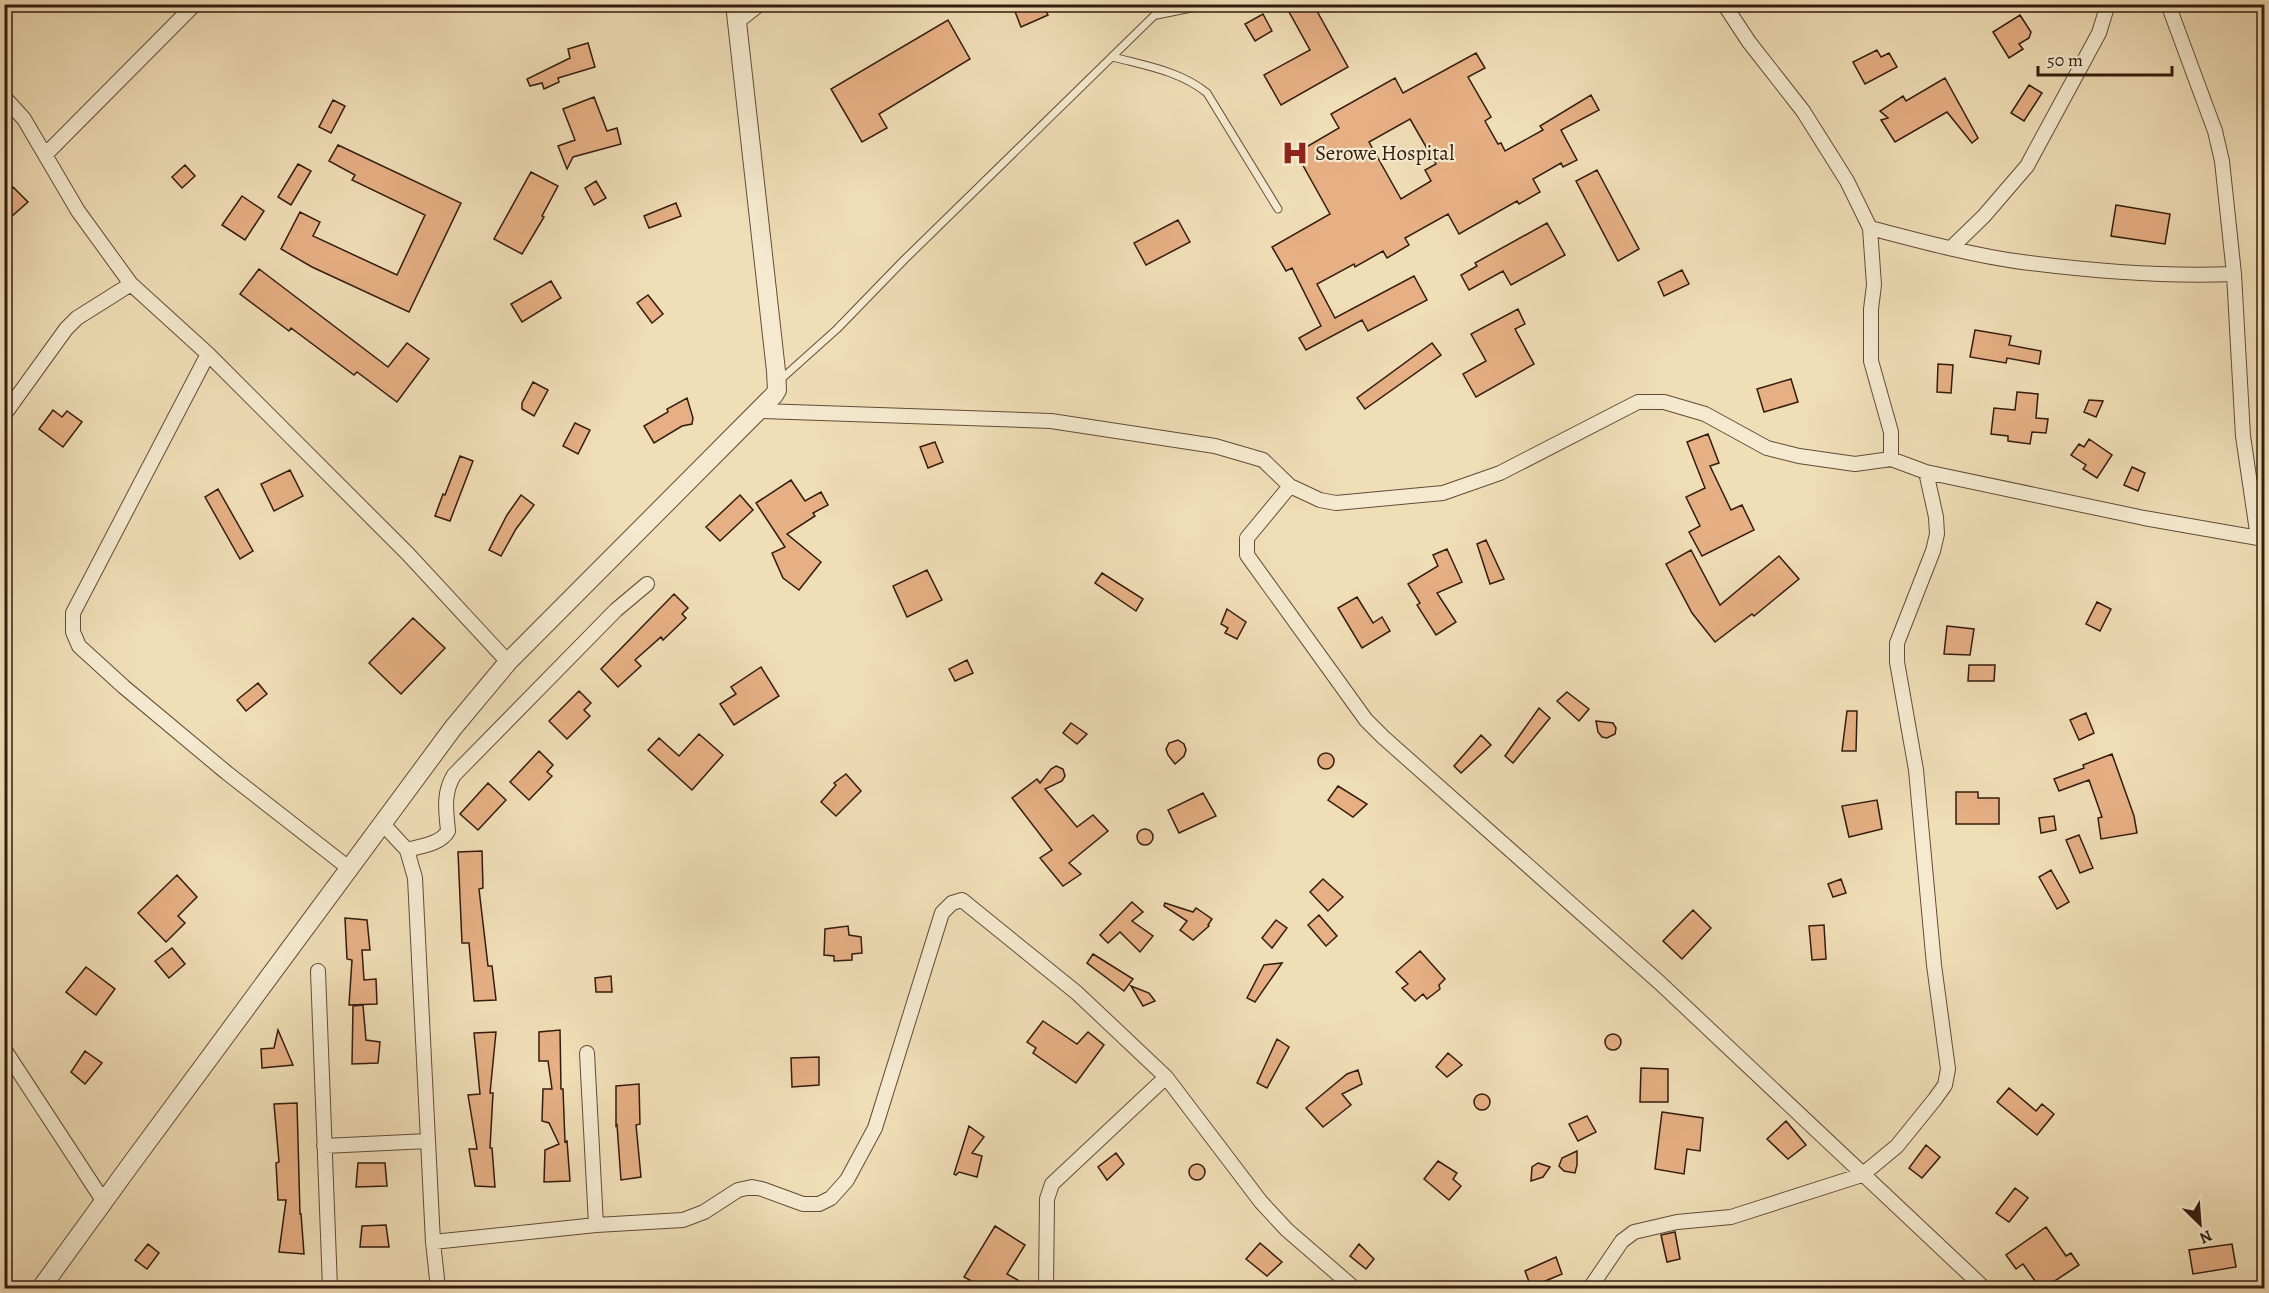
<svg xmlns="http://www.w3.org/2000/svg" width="2269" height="1293" font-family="Alegreya,serif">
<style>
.building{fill:#e6af84;stroke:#331c0f;stroke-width:1.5;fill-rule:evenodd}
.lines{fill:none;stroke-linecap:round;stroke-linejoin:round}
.service-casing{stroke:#624c39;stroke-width:9}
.minor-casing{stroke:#624c39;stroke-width:16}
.tertiary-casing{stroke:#624c39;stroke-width:20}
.service{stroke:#f5ead0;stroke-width:7}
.minor{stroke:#f5ead0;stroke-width:14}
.tertiary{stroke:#f5ead0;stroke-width:18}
.labels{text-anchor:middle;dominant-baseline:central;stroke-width:4.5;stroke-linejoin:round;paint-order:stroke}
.poi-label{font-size:21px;fill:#331c0f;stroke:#f5ead0;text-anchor:start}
</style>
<rect width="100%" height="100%" fill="#f0deb6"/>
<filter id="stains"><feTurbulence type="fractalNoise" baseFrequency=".00333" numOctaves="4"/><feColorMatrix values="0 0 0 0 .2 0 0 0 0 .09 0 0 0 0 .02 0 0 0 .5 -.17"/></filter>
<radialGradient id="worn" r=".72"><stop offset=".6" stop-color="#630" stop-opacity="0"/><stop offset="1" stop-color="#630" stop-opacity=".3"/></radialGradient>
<path class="building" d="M1025 4H1043L1048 15 1021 27 1014 9Z
M1298 4H1313L1348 67 1281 105 1264 75 1310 50 1288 10Z
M1263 14 1272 31 1255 41 1245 24Z
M2020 15 2031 32 2029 38 2019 44 2023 49 2009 58 1993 32Z
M948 20 970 59 879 114 887 128 862 142 831 89Z
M588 43 595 67 558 78 559 82 544 89 542 83 530 86 527 79 570 58 568 49Z
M1877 50 1881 57 1889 53 1897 67 1865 84 1853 62Z
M1476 53 1485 68 1468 77 1491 117 1485 121 1498 144 1501 143 1505 151 1543 130 1540 126 1591 95 1599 110 1561 130 1577 160 1563 167 1561 163 1533 179 1540 192 1519 204 1517 201 1459 234 1448 214 1405 238 1409 245 1387 258 1383 251 1355 267 1354 264 1317 284 1335 318 1414 276 1427 300 1368 331 1362 320 1306 350 1299 338 1321 326 1292 268 1286 271 1272 247 1330 214 1296 153 1339 128 1331 114 1395 78 1403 93ZM1410 119 1436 164 1425 170 1431 181 1401 199 1369 142Z
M1945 78 1978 138 1972 143 1947 112 1895 142 1881 120 1888 118 1880 111 1903 96 1906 101Z
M2029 85 2042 93 2024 121 2011 113Z
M594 97 607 131 617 128 621 144 573 157 567 169 558 146 575 140 563 109Z
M333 100 345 106 331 133 319 127Z
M338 145 461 203 409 312 312 267 281 249 300 212 320 222 313 236 397 275 425 215 352 180 355 175 329 161Z
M298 164 311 171 291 205 278 197Z
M185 165 195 176 182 188 172 177Z
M1597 170 1639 249 1618 261 1576 181Z
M531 172 558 186 542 216 544 217 522 254 494 239Z
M596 181 606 198 594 205 585 188Z
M13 187 28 202 4 223V196Z
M242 196 264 211 245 240 222 225Z
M676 203 681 216 649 228 644 216Z
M2116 205 2170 214 2165 244 2111 236Z
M1178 220 1190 242 1146 265 1134 243Z
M1547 223 1565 255 1511 285 1503 271 1469 290 1461 275 1477 266 1475 263Z
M259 269 388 367 407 343 429 359 397 402 357 372 354 375 291 328 289 331 240 294Z
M1682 270 1689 284 1664 296 1658 282Z
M551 281 561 298 522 322 511 304Z
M648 295 663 314 652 323 637 303Z
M1518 309 1525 324 1515 329 1534 364 1476 397 1463 374 1486 361 1471 334Z
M1975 330 2011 336 2009 345 2041 351 2039 364 2007 358 2006 363 1970 357Z
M1432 343 1441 355 1365 409 1357 398Z
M1938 364 1953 365 1951 393 1937 392Z
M1791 379 1798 402 1764 412 1757 389Z
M533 382 548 390 534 416 522 409V403Z
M2017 392 2038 394 2036 418 2048 419 2046 433 2032 432 2030 444 2008 441V436L1991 434 1994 408 2015 410Z
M687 398 693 418 692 424 682 426 654 443 644 426 668 412 667 409Z
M2089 400 2103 401 2096 417 2084 412Z
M53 410 62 417 67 411 82 422 63 447 39 429Z
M575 423 590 430 578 454 563 446Z
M1708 434 1719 463 1710 466 1731 510 1742 505 1754 530 1702 556 1689 532 1700 526 1686 497 1705 488 1687 442Z
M2089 439 2112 455 2097 478 2083 469 2086 465 2071 455 2079 444 2084 447Z
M935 442 943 462 928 468 920 447Z
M460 456 473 461 450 521 435 516 443 494 445 495Z
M2132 467 2145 473 2138 491 2124 485Z
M290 470 303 496 274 511 261 484Z
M791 480 805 501 821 492 828 505 813 513 815 516 787 534 821 562 799 590 783 578 772 553 785 547 756 503Z
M218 489 253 551 240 559 205 497Z
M521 495 534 505 516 529 501 556 489 550 507 515Z
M740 495 753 510 720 541 706 527Z
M1486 540 1504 579 1490 584 1477 544Z
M1447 549 1462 582 1437 593 1456 622 1436 635 1417 605 1420 603 1408 584 1438 566 1433 555Z
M1691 550 1720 605 1779 556 1799 579 1754 616 1752 614 1715 642 1692 613 1666 564Z
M927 570 942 600 907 617 893 586Z
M1102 573 1143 599 1136 611 1095 583Z
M674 594 688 608 682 614 686 618 663 640 661 637 635 660 641 666 618 687 601 669Z
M1357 597 1373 623 1382 617 1390 631 1362 648 1338 608Z
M2097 602 2111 609 2100 631 2086 624Z
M1227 609 1246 622 1237 639 1225 633 1228 628 1221 624Z
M413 618 445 648 401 694 369 663Z
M1947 626 1974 629 1970 655 1944 654Z
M967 660 973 673 955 681 949 669Z
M1969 665H1995L1994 681H1968Z
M761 667 779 696 734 725 720 704 736 694 731 687Z
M258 683 267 694 246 711 237 700Z
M579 691 591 703 584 710 590 716 567 739 549 721Z
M1567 692 1589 709 1579 721 1557 701Z
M1539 708 1550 718 1513 763 1505 756Z
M1847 711H1857L1856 751H1842Z
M2086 713 2094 733 2079 740 2070 720Z
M1596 721 1613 723 1616 728 1615 734 1607 738 1602 737 1598 732Z
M1071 723 1087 734 1077 744 1063 733Z
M699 734 723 755 692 790 648 750 659 738 679 756Z
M1481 735 1491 745 1461 773 1454 766Z
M1178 740 1184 744 1186 750 1184 756 1175 764 1168 755 1166 749 1169 743Z
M539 751 553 765 547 772 552 776 529 800 510 782Z
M1318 761a8 8 0 1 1 16 0a8 8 0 1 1-16 0Z
M2112 754 2134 816 2137 833 2101 839 2098 818 2102 817 2089 780 2059 791 2054 779 2084 768 2083 765Z
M1056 766 1063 769 1065 776 1062 781 1045 789 1077 827 1093 815 1108 831 1069 863 1081 874 1063 886 1040 858 1052 850 1012 798 1037 779 1040 783 1051 769Z
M846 774 861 791 836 816 821 802 836 785 834 783Z
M488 783 506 800 478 830 460 814Z
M1338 786 1367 804 1353 817 1328 800Z
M1956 792H1978V798H1999V824H1956Z
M1203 793 1216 816 1179 833 1168 810Z
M1877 800 1882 829 1849 837 1842 806Z
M2054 816 2056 830 2041 833 2039 818Z
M1137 837a8 8 0 1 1 16 0a8 8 0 1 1-16 0Z
M2079 835 2093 868 2080 873 2066 840Z
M482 851 483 888 479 889 488 966H492L496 1000 474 1001 469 943H462L458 852Z
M2051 870 2069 902 2057 909 2039 877Z
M177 875 197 897 178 916 185 923 166 942 138 913Z
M1323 879 1343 897 1328 911 1310 892Z
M1841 879 1846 893 1833 897 1828 884Z
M1132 902 1143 912 1132 921 1153 936 1140 952 1120 932 1108 943 1100 935Z
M1165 903 1193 912 1196 908 1212 919 1208 925 1209 926 1193 940 1180 930 1187 921 1164 906Z
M1693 910 1711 928 1682 959 1663 941Z
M1319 915 1337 936 1326 946 1308 925Z
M345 918 367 920 370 950H362L364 980 376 979 377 1004 349 1005 352 960 347 959Z
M1276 920 1287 928 1272 948 1262 938Z
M1824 925 1826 959 1812 960 1809 926Z
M848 926 849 935 861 937 862 953 852 954V960L834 961V956L824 955 825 929Z
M172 948 185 964 169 978 155 961Z
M1420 951 1445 979 1439 985 1440 989 1427 999 1423 994 1415 1001 1402 988 1408 984 1396 972Z
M1093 954 1133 979 1124 991 1087 963Z
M1282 963 1255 1002 1247 998 1264 965Z
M86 967 115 989 96 1015 66 992Z
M611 976 612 992H596L595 978Z
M1131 986 1149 993 1155 1001 1143 1006Z
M363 1005 366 1040 380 1042 378 1063 352 1064 353 1006Z
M1043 1021 1077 1044 1088 1032 1104 1045 1076 1083 1033 1053 1036 1048 1027 1042Z
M278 1030 293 1065 262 1068 261 1049 274 1048Z
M560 1030 561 1089H563L565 1142 567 1141 570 1181 544 1182 545 1150 559 1144 549 1123 542 1121 543 1089H552L548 1061H539V1032Z
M496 1032 490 1093H493L490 1148H492L495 1187 475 1186 469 1149H477L468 1095 480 1094 474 1033Z
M1605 1042a8 8 0 1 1 16 0a8 8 0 1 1-16 0Z
M1277 1039 1289 1047 1267 1088 1257 1083Z
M85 1051 102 1063 85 1084 71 1072Z
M1448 1053 1462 1065 1447 1077 1436 1067Z
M819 1057V1085L792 1087 791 1058Z
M1641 1068 1668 1069V1102H1640Z
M1358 1070 1362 1084 1342 1094 1351 1105 1323 1127 1306 1108 1347 1074Z
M639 1084 640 1124 636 1125 641 1177 621 1180 617 1125 616 1126V1086Z
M2009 1088 2036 1111 2042 1104 2054 1114 2037 1135 1997 1102Z
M1474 1102a8 8 0 1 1 16 0a8 8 0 1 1-16 0Z
M297 1103 300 1214H301L304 1254 279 1252 286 1200H278L276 1163 279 1162 274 1104Z
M1662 1112 1703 1118 1700 1151 1687 1149 1684 1174 1655 1169Z
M1587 1116 1596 1132 1578 1141 1569 1124Z
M1786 1121 1806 1145 1788 1159 1767 1139Z
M969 1126 984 1137 972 1153 982 1156 977 1177 959 1172 956 1175 954 1174Z
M1926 1145 1940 1157 1922 1178 1909 1168Z
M1577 1151V1165L1575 1173 1564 1171 1559 1166 1562 1158Z
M1116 1153 1124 1164 1107 1180 1098 1167Z
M1438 1161 1457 1173 1453 1179 1461 1186 1449 1200 1424 1179Z
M358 1163H385L387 1186 356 1187Z
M1538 1163 1550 1167 1543 1177 1531 1181 1532 1167Z
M1189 1172a8 8 0 1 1 16 0a8 8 0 1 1-16 0Z
M2015 1188 2028 1198 2009 1222 1996 1213Z
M386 1225 389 1247H360L362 1226Z
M995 1226 1025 1245 1007 1274 1032 1288H984L964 1277Z
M2046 1227 2066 1256 2071 1253 2079 1265 2044 1288H2040L2023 1264 2016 1269 2006 1255Z
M1675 1232 1680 1259 1667 1262 1661 1235Z
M1260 1243 1282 1262 1267 1276 1246 1259Z
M148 1244 159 1253 147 1269 135 1260Z
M1359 1244 1374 1259 1366 1269 1350 1256Z
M2232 1244 2236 1267 2193 1274 2189 1250Z
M1556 1257 1562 1274 1531 1287 1525 1271Z"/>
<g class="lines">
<g class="service-casing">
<path id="service" d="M1157 15 1210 4
M1113 57C1146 66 1180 71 1207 93L1278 209
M779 381 837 329 904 260 1166 4"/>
</g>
<g class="minor-casing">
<path id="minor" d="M1724 4 1749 42 1803 111 1847 181 1870 228 1874 285 1871 309V361L1891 432V459
M2168 4 2215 131 2222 161 2234 274 2243 436 2258 538
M737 22 760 4
M4 97 24 119 78 211 131 284 208 354 408 554 508 662
M46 154 195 4
M1870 228C1920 241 1971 255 2022 262 2092 271 2164 277 2234 274
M1951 248 1984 216 2027 166 2099 33 2108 4
M208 354 73 613V632L79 646 124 687 227 773 350 869
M760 411 1051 421 1215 446 1263 460 1290 486 1320 500 1336 503 1443 493 1500 473 1638 402H1664L1705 414 1767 448 1799 456 1855 464 1891 459 1926 472 2144 518 2264 539
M4 415 66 329 77 318 131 284
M1290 486 1247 538V555L1366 720 1383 737 1660 983 1984 1288
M382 823 407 850 415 878 433 1242 438 1288
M407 850C421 846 441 844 448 831 446 810 443 793 454 775L616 610 647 584
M318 971 330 1288
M4 1049 104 1202
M587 1053 596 1225
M324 1146 428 1141
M433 1242 596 1225 683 1220 704 1212 738 1190 752 1187 762 1189 803 1204H819L831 1198 847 1180 875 1128 942 913 952 903 962 900 1077 993 1166 1077 1261 1202 1287 1230 1354 1288
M1046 1288 1047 1199 1052 1184 1166 1077
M1590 1288 1622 1241 1634 1232 1677 1222 1731 1217 1862 1175 1897 1146 1935 1099 1945 1085 1948 1069 1934 965 1916 770 1897 662V643L1933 551 1937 534 1936 517 1926 472"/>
</g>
<g class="tertiary-casing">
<path id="tertiary" d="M41 1288 131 1164 453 728 508 662 774 395 777 390 776 371 735 4"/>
</g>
<use href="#service" class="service"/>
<use href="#minor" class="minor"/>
<use href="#tertiary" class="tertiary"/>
</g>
<defs>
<g id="hospital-bare" transform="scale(2.07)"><path d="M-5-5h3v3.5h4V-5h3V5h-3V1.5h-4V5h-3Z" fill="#8f2418" stroke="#f5ead0" stroke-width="2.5" paint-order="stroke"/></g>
</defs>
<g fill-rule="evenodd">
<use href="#hospital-bare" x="1295" y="153"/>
</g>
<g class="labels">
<g class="poi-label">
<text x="1315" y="153">Serowe Hospital</text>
</g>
</g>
<rect width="2269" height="1293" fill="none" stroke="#f0deb6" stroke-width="24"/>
<rect x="6" y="6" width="2257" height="1281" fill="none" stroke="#331c0f" stroke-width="3"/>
<rect x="12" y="12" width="2245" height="1269" fill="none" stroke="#331c0f" stroke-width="1.5"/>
<g transform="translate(2200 1224) rotate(155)" stroke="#f5ead0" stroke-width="4.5" paint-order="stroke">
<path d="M0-4.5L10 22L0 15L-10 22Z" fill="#331c0f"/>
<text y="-9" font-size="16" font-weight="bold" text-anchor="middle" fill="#331c0f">N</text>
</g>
<path d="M2038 66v9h134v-9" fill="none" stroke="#331c0f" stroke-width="3"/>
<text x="2047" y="66" font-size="18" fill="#331c0f" stroke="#f5ead0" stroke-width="4.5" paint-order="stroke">50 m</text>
<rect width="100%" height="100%" filter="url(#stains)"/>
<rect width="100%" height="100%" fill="url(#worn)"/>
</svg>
